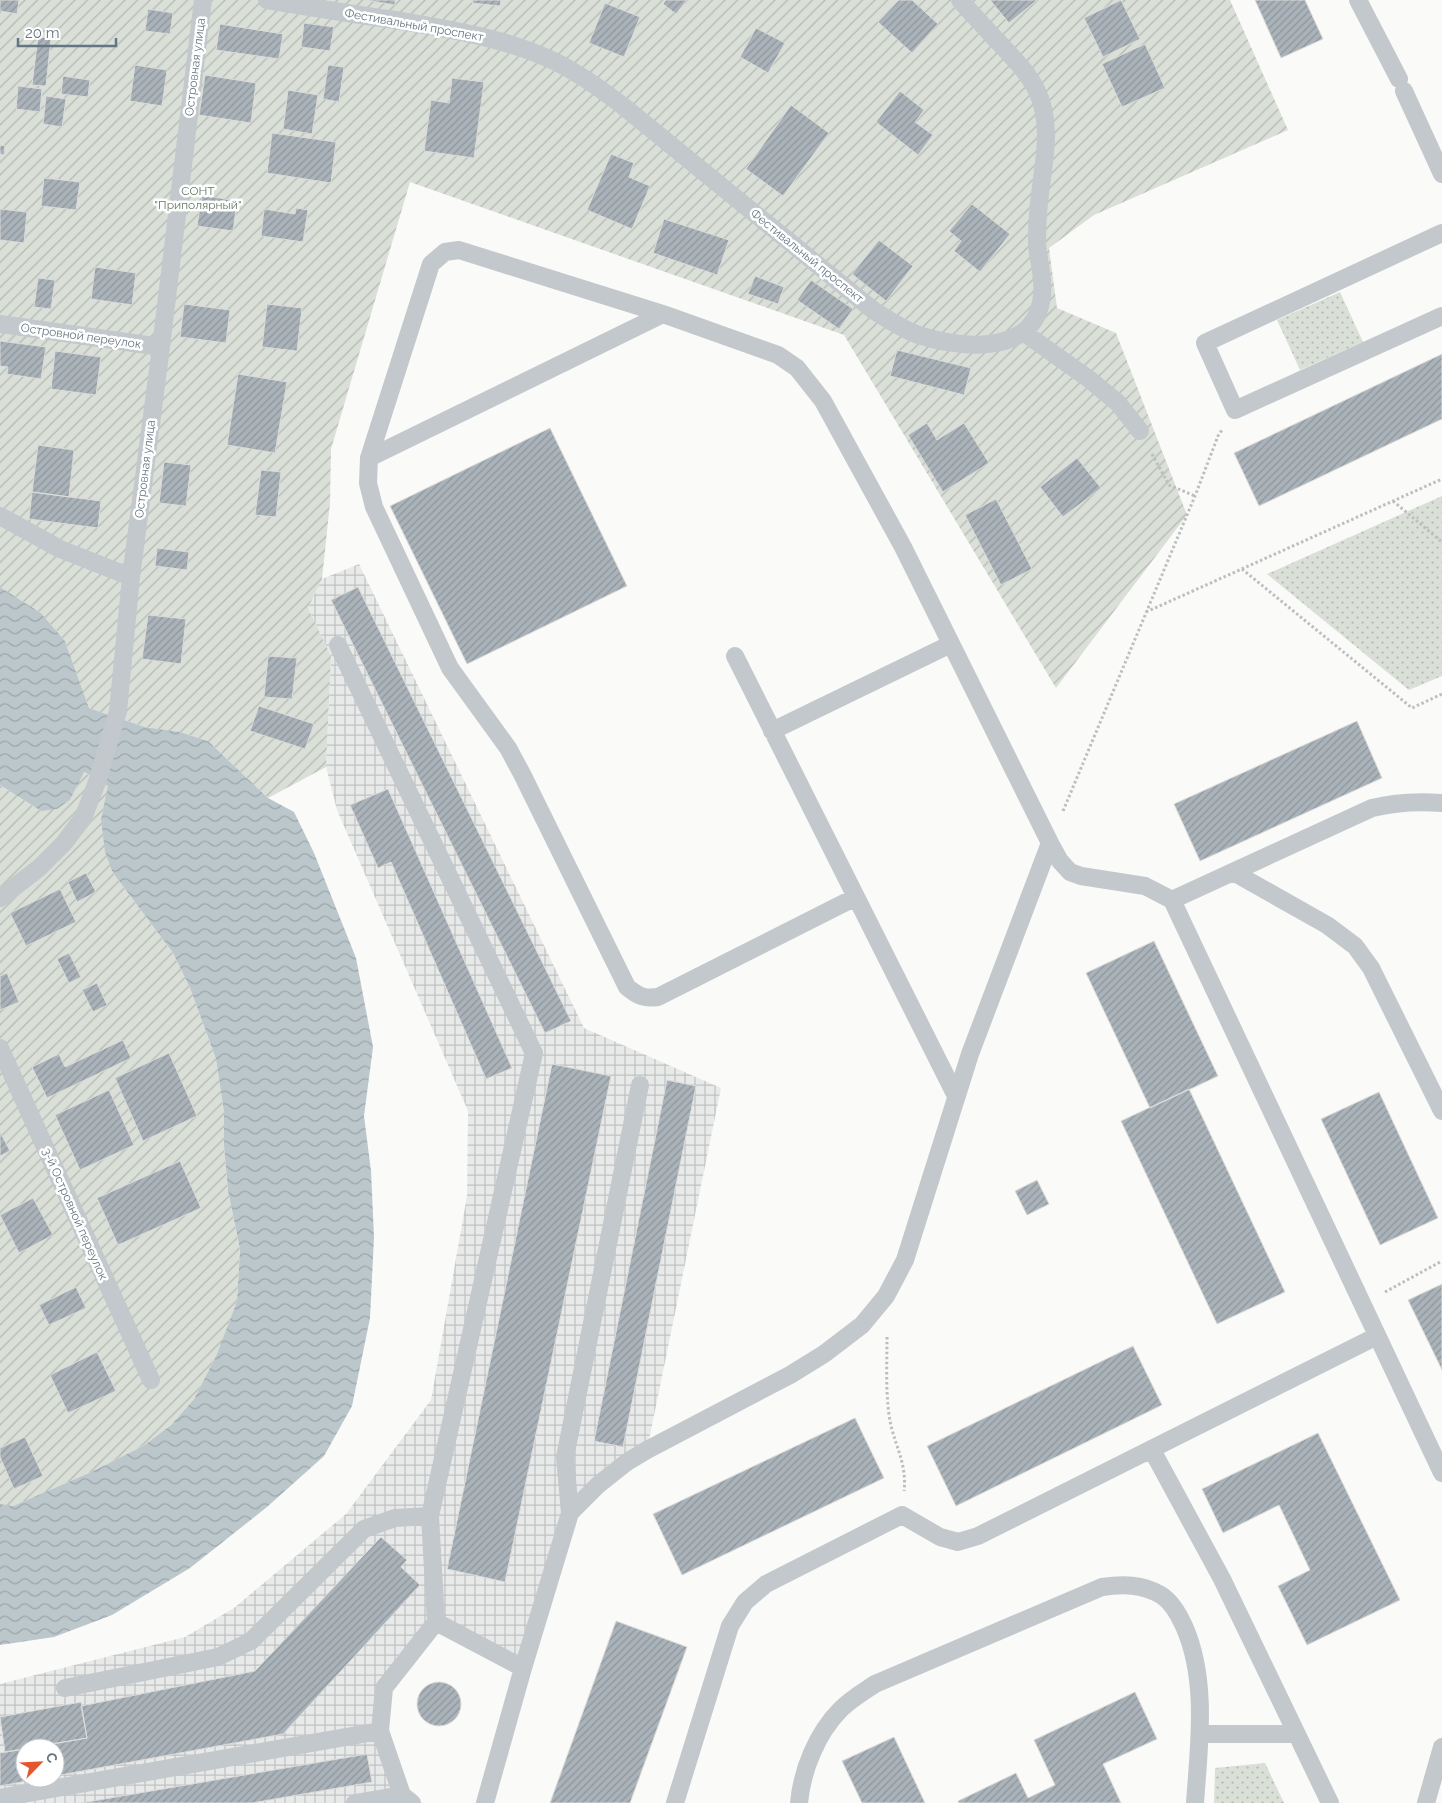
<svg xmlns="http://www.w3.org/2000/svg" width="1442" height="1803" font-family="Raleway,sans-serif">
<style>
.industrial{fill:url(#industrial-grid);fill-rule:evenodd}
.grass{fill:url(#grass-dots)}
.garden{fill:url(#garden-furrows)}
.water{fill:url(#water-waves)}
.building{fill:url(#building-hatch);stroke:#dcdcda}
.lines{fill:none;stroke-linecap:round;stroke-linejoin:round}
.path{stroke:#bbbfc2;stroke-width:3;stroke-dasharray:2.5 2.5;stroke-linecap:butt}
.service{stroke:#c3c8cc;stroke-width:18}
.labels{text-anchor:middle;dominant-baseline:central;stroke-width:5;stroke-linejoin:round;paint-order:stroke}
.street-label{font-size:12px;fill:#657683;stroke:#fff}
.park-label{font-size:12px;fill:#687a64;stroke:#fff}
</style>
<defs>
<pattern id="industrial-grid" width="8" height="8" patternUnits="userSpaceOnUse" patternTransform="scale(1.25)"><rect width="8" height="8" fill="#e8e9e9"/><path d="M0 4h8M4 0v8" fill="none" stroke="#c0c1c2"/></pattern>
<pattern id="grass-dots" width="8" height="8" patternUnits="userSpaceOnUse" patternTransform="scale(1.25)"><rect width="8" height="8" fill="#dadfd7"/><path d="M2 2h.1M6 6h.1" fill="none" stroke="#b4b9b4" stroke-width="1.8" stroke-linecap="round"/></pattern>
<pattern id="garden-furrows" width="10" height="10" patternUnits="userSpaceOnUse" patternTransform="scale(1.25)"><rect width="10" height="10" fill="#dadfd7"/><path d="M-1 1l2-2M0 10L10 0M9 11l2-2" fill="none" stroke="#b4b9b4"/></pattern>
<pattern id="water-waves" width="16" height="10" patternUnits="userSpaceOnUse" patternTransform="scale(1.25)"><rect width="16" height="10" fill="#bbc7cb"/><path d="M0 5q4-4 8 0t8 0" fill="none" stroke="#9ca6aa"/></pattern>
<pattern id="building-hatch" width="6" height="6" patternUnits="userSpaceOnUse" patternTransform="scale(1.25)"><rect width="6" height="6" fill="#aab3b9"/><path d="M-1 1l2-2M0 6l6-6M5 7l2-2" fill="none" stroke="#8e969c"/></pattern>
</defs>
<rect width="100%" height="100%" fill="#fafaf8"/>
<path class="industrial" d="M359 564 584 1028 721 1088 647 1450 570 1513 523 1668 436 1622 384 1688 380 1731 412 1803H0V1684L185 1637 234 1608 346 1514 431 1400 467 1196 468 1111 337 810 326 767 331 656 308 608 322 579ZM25 1748H55V1778H25Z"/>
<path class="grass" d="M1340 292 1363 342 1300 370 1277 320Z
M1442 496V676L1409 690 1267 574Z
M1265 1763 1284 1803H1214L1215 1768Z"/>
<path class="garden" d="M0 0H1230L1288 130 1094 215 1049 248 1057 308 1116 333 1187 515 1056 688 844 335 410 182 331 449 330 503 322 579 308 608 331 656 326 767 268 798 208 741 180 732 145 727 89 708 65 641 41 613 0 587Z
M83 772 109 786 101 819 113 873 173 953 190 988 216 1059 224 1112V1146L228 1191 240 1249 237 1301 216 1356 194 1399 171 1425 143 1446 91 1472 13 1506 0 1504V785L41 811 70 800Z"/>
<path class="water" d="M0 587 41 613 65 641 89 708 145 727 180 732 208 741 268 798 294 812 314 853 356 958 373 1047 364 1116 371 1171 374 1237 370 1318 352 1406 324 1456 267 1507 190 1568 112 1615 54 1637 0 1645V1504L13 1506 91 1472 143 1446 171 1425 194 1399 216 1356 237 1301 240 1249 228 1191 224 1146V1112L216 1059 190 988 173 953 113 873 105 852 101 819 108 786 84 772 70 800 57 809 41 811 0 785Z"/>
<path class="building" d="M0 0H19L17 14 0 11Z
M365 0H395V5Z
M473 0H501L500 6 472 3Z
M666 0H687L676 14 663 4Z
M899 0H912L938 24 912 53 878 22Z
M990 0H1037L1009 23Z
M1121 0 1140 39 1103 57 1084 18Z
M1255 0H1305L1323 39 1281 58Z
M605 3 640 17 624 57 589 43Z
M148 9 173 13 170 34 145 31Z
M304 23 334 27 330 51 301 47Z
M220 24 283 34 279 59 216 50Z
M756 28 785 43 768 73 740 57Z
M38 37 51 38 46 86 32 85Z
M1145 44 1165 88 1122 107 1102 64Z
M135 65 167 70 162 106 130 101Z
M328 65 344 67 339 102 323 99Z
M205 75 256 83 251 123 199 115Z
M63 76 90 80 88 97 61 94Z
M452 78 484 82 474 158 424 151 431 100 449 103Z
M18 86 42 89 40 112 16 109Z
M288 90 318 95 312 134 283 129Z
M900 91 924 110 915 122 933 135 918 155 876 122Z
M46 96 66 99 62 127 43 124Z
M791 105 829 133 783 196 746 169Z
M272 133 336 142 331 183 267 173Z
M0 145 5 146 4 155 0 154Z
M611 154 634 163 629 177 650 186 632 229 587 210Z
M44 178 80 182 76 210 41 206Z
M202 195 237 201 233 231 197 226Z
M972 204 1010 234 980 272 954 251 961 241 949 231Z
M296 208 308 210 303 242 261 236 264 209 295 214Z
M0 209 27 212 24 243 0 240Z
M664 219 729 240 717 275 653 253Z
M879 240 913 266 886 301 852 274Z
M95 267 136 273 132 305 91 299Z
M755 276 784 287 778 304 748 294Z
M38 278 55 280 51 309 34 307Z
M811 280 853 309 839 329 797 300Z
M184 304 230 310 226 343 180 337Z
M267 304 302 308 297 351 262 347Z
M0 341 46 347 41 379 7 374 8 367 0 366Z
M897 350 971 368 964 395 890 376Z
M55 351 101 357 96 395 51 389Z
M1442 354V419L1259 506 1234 453Z
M238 374 287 382 275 453 227 445Z
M927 423 937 440 964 423 989 463 943 492 908 435Z
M550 428 627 586 467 664 390 506Z
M38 445 74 450 69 497 32 492Z
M1077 458 1101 488 1063 517 1040 487Z
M164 462 191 465 186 506 159 503Z
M261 470 281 472 276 517 255 515Z
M32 492 101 501 98 528 29 519Z
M996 499 1032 569 1001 585 965 515Z
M157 548 189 552 187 570 155 566Z
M358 587 571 1021 545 1033 331 600Z
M148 615 186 619 181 664 142 659Z
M268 656 297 658 292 699 264 697Z
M259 706 314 724 305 749 250 731Z
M1357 721 1382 778 1200 861 1174 804Z
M388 789 512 1068 486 1079 391 862 378 868 350 805Z
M86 873 96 892 77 902 68 882Z
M60 889 76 922 26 946 10 913Z
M1154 941 1218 1076 1150 1108 1086 973Z
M69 953 81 977 69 983 57 959Z
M7 973 19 1002 0 1010V976Z
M97 983 107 1005 93 1012 82 990Z
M123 1040 131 1058 47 1098 32 1067 59 1054 65 1067Z
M169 1053 197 1116 143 1141 115 1078Z
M552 1064 611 1076 505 1582 447 1569Z
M667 1080 696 1086 623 1447 594 1441Z
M1189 1089 1285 1292 1217 1324 1121 1121Z
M109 1090 134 1145 80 1170 55 1115Z
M1379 1092 1438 1218 1380 1245 1321 1119Z
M0 1132 10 1151 0 1156Z
M180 1161 201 1208 118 1245 97 1198Z
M1037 1180 1049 1204 1027 1215 1015 1191Z
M33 1198 53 1235 19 1253 0 1215Z
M1442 1284V1370L1408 1300Z
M76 1287 86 1308 49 1325 39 1305Z
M1133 1346 1162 1405 956 1506 927 1446Z
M97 1352 116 1391 68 1413 50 1375Z
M855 1418 884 1478 682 1575 653 1514Z
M1318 1433 1400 1600 1307 1645 1278 1586 1310 1570 1279 1505 1223 1533 1202 1489Z
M25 1437 43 1476 14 1489 0 1457V1448Z
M381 1537 407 1560 401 1567 420 1585 283 1734 55 1776V1748H29L87 1738 81 1706 255 1671Z
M616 1621 687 1647 630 1803H550Z
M417 1704a22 22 0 1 1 44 0a22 22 0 1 1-44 0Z
M1135 1692 1157 1739 1103 1764 1121 1803H959L958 1801 1016 1773 1028 1798 1055 1785 1034 1740Z
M81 1702 87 1738 5 1752 0 1717Z
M894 1737 925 1803H862L842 1761Z
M25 1749V1778H43L0 1786V1753Z
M367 1754 372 1782 252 1803H81Z"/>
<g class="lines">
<path class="path" d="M1152 454 1169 485 1195 496
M1393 501 1442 542
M1242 569 1412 708 1442 694
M1146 612 1442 479
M1063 811 1195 496 1218 436 1222 430
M1385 1292 1442 1261
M887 1337C887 1366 885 1398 891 1426 897 1449 907 1467 904 1491"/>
<path class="service" d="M267 0C309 7 352 14 395 20 449 29 506 38 556 62 580 74 601 89 623 106L873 310C886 318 900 328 916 334 955 348 1031 357 1041 302 1045 283 1039 264 1037 245 1037 236 1037 225 1038 215 1040 174 1056 128 1036 89 1028 73 1015 60 1003 47 989 32 974 16 960 0
M1358 0 1399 79
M1404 91 1442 174
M1442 233 1205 343 1235 410 1442 316
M0 324 161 347
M1023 332 1089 379 1118 403 1140 431
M369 458 663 314
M0 516 60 549 131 577
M338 645 534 1053 430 1516 436 1622 384 1688 380 1731 402 1795 412 1803
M735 656 956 1096
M772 731 951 644
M1233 872 1327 925 1355 946 1371 968 1442 1111
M856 897 658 997C644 999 638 996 627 987L522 774 508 748 450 668 374 507 368 483 369 458 431 264 445 252 459 250 663 314 778 355 797 368 823 401 903 547 1050 843 1060 861 1070 872 1081 876 1145 886 1172 900 1442 1473
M0 898 39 868 64 843 83 818 97 782 118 711 131 577 161 347 203 0
M1172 900 1372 808C1396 802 1417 801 1442 803
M0 1048 151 1380
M1152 1450 1222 1579 1330 1803
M570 1513 565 1457 640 1085
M436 1622 523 1668
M65 1688 218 1657 251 1641 364 1529 395 1518 430 1516
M1200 1734H1296
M0 1798 380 1731
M355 1803 402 1795
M485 1803 523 1668 570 1513 598 1485 627 1462 647 1450 790 1375 824 1354 862 1325 886 1296 905 1260 970 1054 1050 843
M675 1803 730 1626 745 1602 766 1584 902 1515 940 1537 958 1542 978 1536 1377 1336
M799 1803C802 1770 817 1733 841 1709 851 1699 863 1692 875 1684L1102 1587C1123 1584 1142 1584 1161 1595 1172 1602 1179 1615 1184 1626 1208 1680 1199 1745 1195 1803
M1426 1803 1442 1747"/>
</g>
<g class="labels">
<g class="street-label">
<text transform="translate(414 25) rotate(10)">Фестивальный проспект</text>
<text transform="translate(195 67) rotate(-83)">Островная улица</text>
<text transform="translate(807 256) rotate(39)">Фестивальный проспект</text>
<text transform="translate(81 336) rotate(8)">Островной переулок</text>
<text transform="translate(145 469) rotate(-83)">Островная улица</text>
<text transform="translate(75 1214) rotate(66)">3-й Островной переулок</text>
</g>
<g class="park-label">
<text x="198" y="191">СОНТ<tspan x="198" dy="14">"Приполярный"</tspan></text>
</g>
</g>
<g transform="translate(40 1763) rotate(66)"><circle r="24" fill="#ffffff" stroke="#c1c8cd"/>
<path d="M0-4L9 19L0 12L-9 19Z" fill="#e4572e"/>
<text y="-8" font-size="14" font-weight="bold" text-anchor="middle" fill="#657683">С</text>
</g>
<path d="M18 38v8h98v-8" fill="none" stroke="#657683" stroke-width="2.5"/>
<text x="25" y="38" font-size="15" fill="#657683" stroke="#ffffff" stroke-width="4" paint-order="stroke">20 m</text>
</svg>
